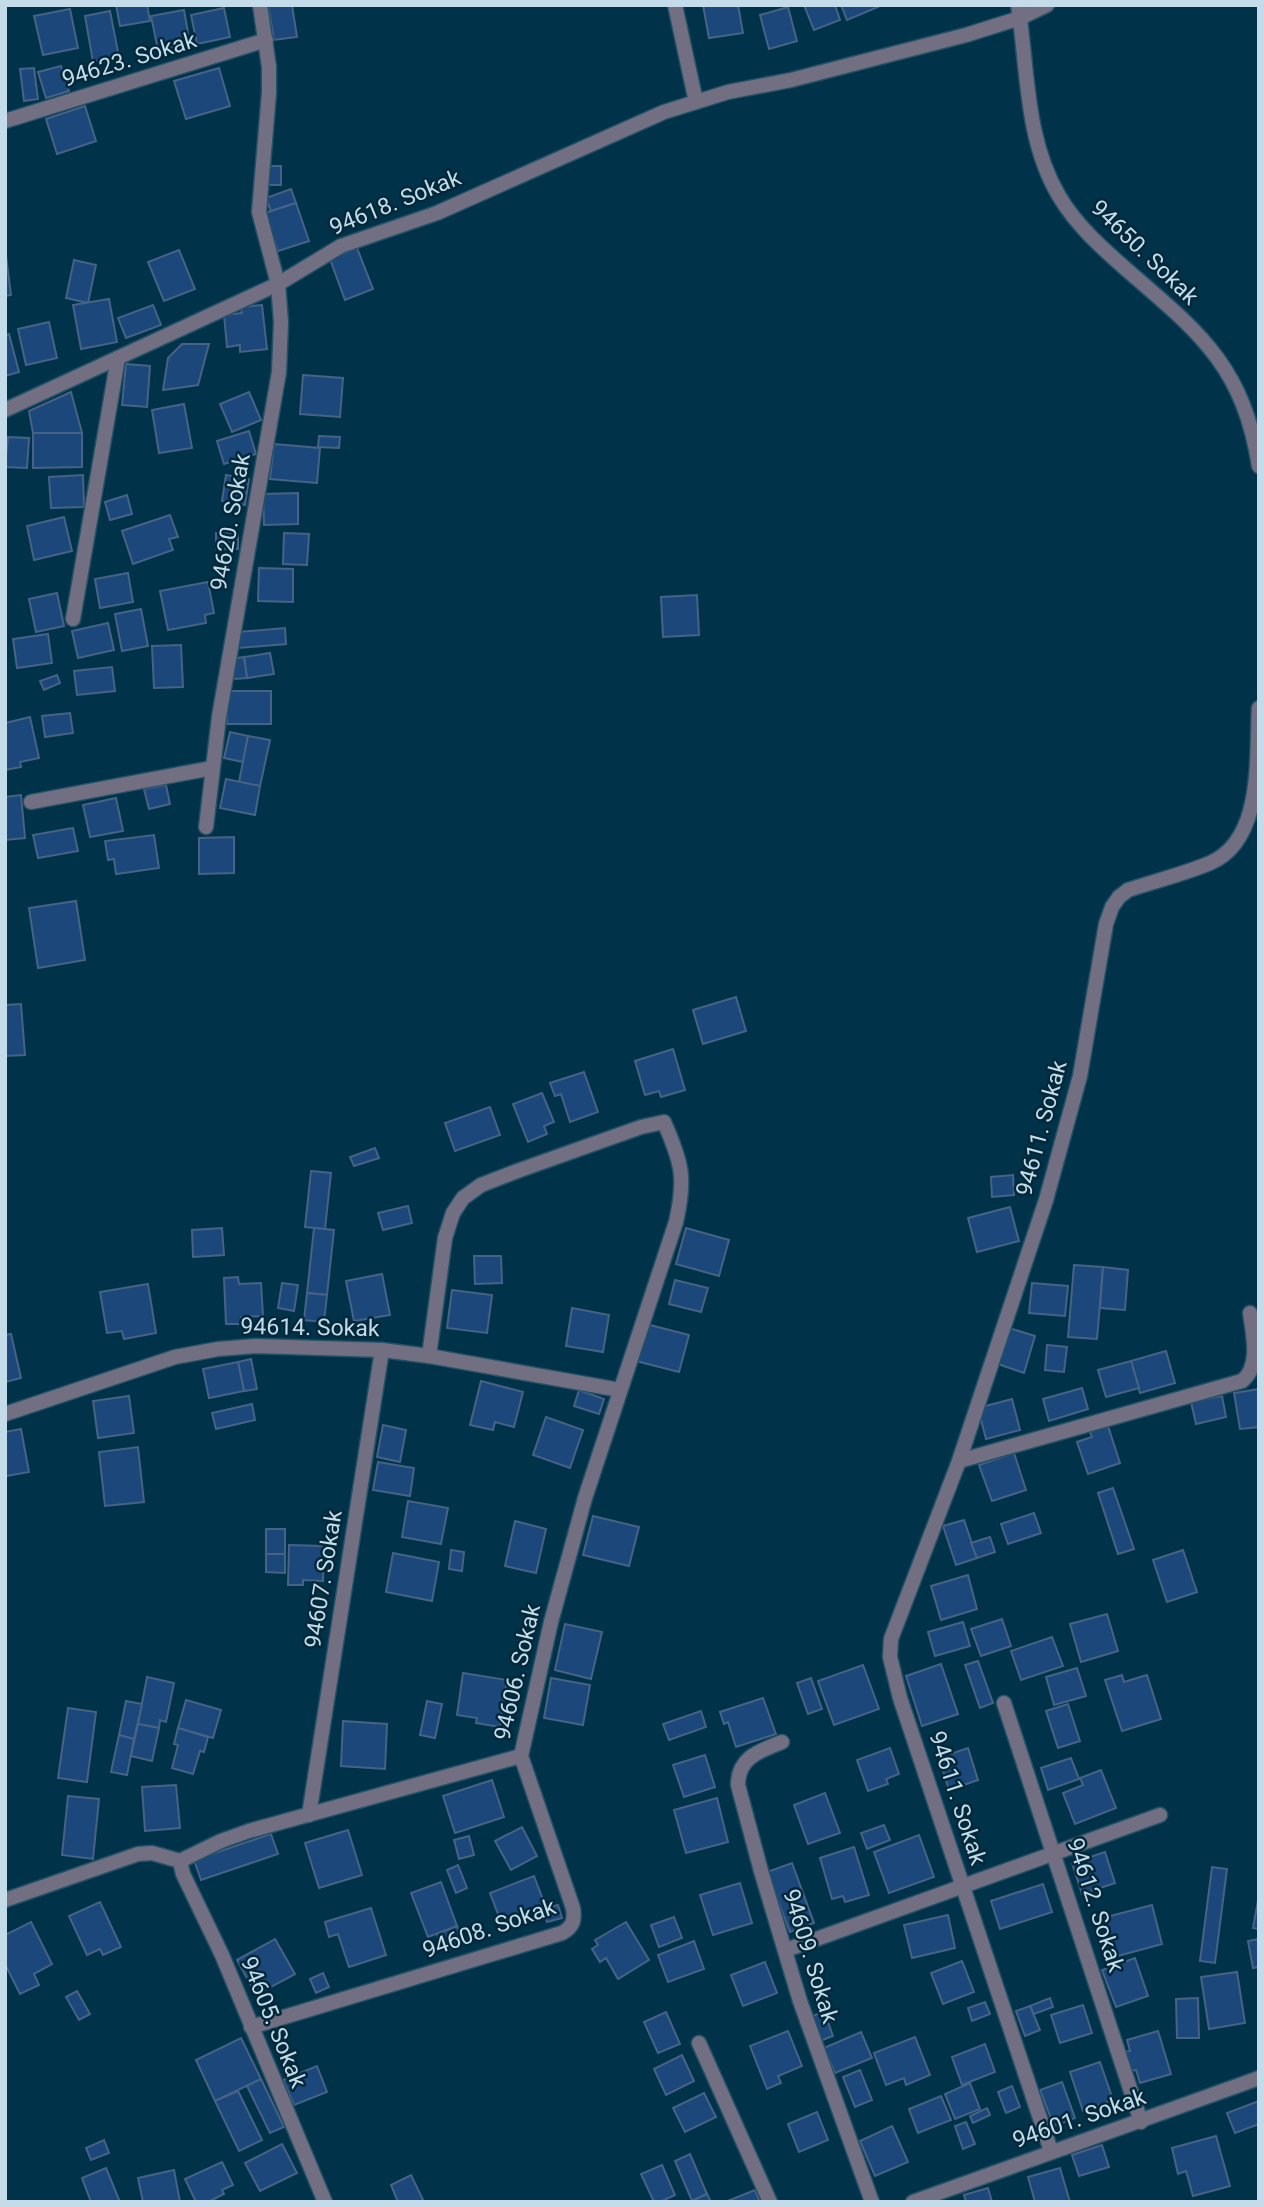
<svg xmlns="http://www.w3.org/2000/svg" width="1264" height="2207" font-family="Roboto,sans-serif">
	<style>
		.building { fill: #1b477b; stroke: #466284; stroke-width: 2 }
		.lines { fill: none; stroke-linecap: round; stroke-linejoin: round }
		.minor-casing { stroke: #235166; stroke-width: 17 }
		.tertiary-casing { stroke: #235166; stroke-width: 17 }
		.minor { stroke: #736f82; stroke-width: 14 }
		.tertiary { stroke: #736f82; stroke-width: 14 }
		.labels { text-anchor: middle; stroke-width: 5; stroke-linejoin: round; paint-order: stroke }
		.street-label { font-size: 23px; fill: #c4dcea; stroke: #032839 }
	</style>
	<rect width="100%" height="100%" fill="#003349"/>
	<g class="building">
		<polygon points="116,5 147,5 150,21 120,26"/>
		<polygon points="268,5 292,5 297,37 274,40"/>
		<polygon points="703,5 738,5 743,33 709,38"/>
		<polygon points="804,5 835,5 840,20 814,30"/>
		<polygon points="841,5 877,5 878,7 847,20"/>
		<polygon points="788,7 797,41 769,49 760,15"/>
		<polygon points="224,8 230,37 197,44 191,15"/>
		<polygon points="70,9 78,48 43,55 34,16"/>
		<polygon points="184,10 190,44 158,50 151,16"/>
		<polygon points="110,11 119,57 93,62 85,16"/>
		<polygon points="61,66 69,91 46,98 38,72"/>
		<polygon points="34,68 38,99 24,101 20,69"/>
		<polygon points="219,68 230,106 186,119 174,81"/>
		<polygon points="85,106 96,141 57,154 46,119"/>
		<rect x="268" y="166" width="13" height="19"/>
		<polygon points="291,189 296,203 271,211 266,198"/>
		<polygon points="296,203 309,241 278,251 265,213"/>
		<polygon points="5,248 11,295 5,296"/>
		<polygon points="357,248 373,289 345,300 330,259"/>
		<polygon points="179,250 195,289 164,301 148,262"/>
		<polygon points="74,260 96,265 88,303 66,298"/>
		<polygon points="109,299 117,342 81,349 73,305"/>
		<polygon points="153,305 161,325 126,338 118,318"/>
		<polygon points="262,305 267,349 240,352 240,345 227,347 224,315 242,313 241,307"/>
		<polygon points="49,322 57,358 26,365 18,329"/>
		<polygon points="9,334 19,372 5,376 5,335"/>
		<polygon points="182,344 209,344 198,385 163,390 168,358"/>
		<polygon points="126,364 150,366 147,407 122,405"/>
		<polygon points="303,375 343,378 340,417 300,414"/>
		<polygon points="71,392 82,433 33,433 29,411"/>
		<polygon points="249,392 261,420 232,432 220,404"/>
		<polygon points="184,404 192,448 159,453 152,410"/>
		<polygon points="249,431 256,454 224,464 217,441"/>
		<polygon points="33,433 82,433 82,467 33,468"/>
		<polygon points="319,436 340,437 339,448 318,447"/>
		<polygon points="8,437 29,438 27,468 5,467"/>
		<polygon points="274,444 320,448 317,483 270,479"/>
		<polygon points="83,475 84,507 51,508 49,477"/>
		<polygon points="226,475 249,479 245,505 222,501"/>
		<polygon points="298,493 298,524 264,525 263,494"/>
		<polygon points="127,495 132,514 110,520 105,502"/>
		<polygon points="170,515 178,537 169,539 173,550 133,564 122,531"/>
		<polygon points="64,517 72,551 34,560 27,526"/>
		<polygon points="216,533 238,534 238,549 216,549"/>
		<polygon points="284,533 309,534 307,565 283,564"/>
		<polygon points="259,568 293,569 293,602 258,601"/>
		<polygon points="128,573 133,602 100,608 95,579"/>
		<polygon points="208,582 214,613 205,615 206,623 168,630 160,591"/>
		<polygon points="57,593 64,626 36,632 29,599"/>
		<polygon points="697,595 699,635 663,637 661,597"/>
		<polygon points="141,609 148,646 122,651 115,614"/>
		<polygon points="108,623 114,650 78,658 72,631"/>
		<polygon points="285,628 286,644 239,648 238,632"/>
		<polygon points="48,634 52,663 17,668 13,639"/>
		<polygon points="181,645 183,687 154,688 152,646"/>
		<polygon points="270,653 274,674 247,678 244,657"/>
		<polygon points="244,657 247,678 234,679 231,659"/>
		<polygon points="112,667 115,691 77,695 74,671"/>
		<polygon points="57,675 60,683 44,690 40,681"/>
		<rect x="227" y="691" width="44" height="33"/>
		<polygon points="70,713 73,733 45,737 42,716"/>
		<polygon points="30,717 39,758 20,762 21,767 5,770 5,723"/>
		<polygon points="230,732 248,736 243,762 224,758"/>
		<polygon points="248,736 270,740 260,786 239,782"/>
		<polygon points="226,779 260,786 255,815 220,808"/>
		<polygon points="166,785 170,804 149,809 144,789"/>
		<polygon points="21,795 25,838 5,840 5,797"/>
		<polygon points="116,798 123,831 90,837 83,805"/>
		<polygon points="73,828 78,851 38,858 33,835"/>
		<polygon points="154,835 159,868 116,874 114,859 108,860 105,841"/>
		<polygon points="234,837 234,873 199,874 199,838"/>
		<polygon points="76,901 85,960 38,968 29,908"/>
		<polygon points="736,997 746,1031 703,1044 693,1010"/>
		<polygon points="21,1004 25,1055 5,1056 5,1005"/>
		<polygon points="673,1049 685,1090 661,1097 659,1091 645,1095 635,1061"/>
		<polygon points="584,1072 598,1112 570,1122 561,1094 555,1096 550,1083"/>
		<polygon points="542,1093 554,1122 544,1126 547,1134 528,1142 513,1104"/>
		<polygon points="490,1107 500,1135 455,1151 445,1123"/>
		<polygon points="375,1148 379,1158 354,1166 350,1157"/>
		<polygon points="311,1171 331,1173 325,1229 305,1227"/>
		<polygon points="1013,1175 1014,1195 992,1197 991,1177"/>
		<polygon points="408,1206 412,1223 383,1230 378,1213"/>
		<polygon points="1010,1207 1019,1241 977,1252 968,1218"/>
		<polygon points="222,1228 224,1255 193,1257 192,1230"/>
		<polygon points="314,1228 334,1230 327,1295 307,1293"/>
		<polygon points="686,1228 729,1240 719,1276 676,1264"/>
		<polygon points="474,1256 501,1256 502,1283 475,1284"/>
		<polygon points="1074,1265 1103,1267 1097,1339 1068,1337"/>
		<polygon points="1103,1267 1128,1270 1125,1310 1100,1308"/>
		<polygon points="382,1274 390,1315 354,1321 346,1281"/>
		<polygon points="238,1277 239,1284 261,1283 263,1316 241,1317 241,1324 226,1324 224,1278"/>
		<polygon points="675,1280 708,1288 701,1312 669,1304"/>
		<polygon points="282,1283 298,1285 294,1311 278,1308"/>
		<polygon points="1032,1283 1068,1286 1065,1316 1029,1313"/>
		<polygon points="148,1284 156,1333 124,1339 122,1331 107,1333 100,1292"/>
		<polygon points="452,1290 492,1295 487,1333 447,1328"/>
		<polygon points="307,1293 327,1295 324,1322 304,1320"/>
		<polygon points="572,1308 609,1315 603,1352 566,1346"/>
		<polygon points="646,1324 689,1335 679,1372 636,1361"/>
		<polygon points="1009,1328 1035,1336 1024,1373 998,1364"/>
		<polygon points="11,1334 21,1378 5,1382 5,1335"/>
		<polygon points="1047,1345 1067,1347 1064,1372 1045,1370"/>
		<polygon points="1166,1351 1175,1383 1140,1393 1131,1361"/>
		<polygon points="251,1359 257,1389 244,1391 238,1362"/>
		<polygon points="1131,1361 1139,1388 1106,1397 1098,1370"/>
		<polygon points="238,1362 244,1391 209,1398 203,1369"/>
		<polygon points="481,1381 523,1392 514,1427 495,1422 493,1430 470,1425"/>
		<polygon points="1082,1388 1088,1409 1049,1421 1043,1399"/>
		<polygon points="1259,1389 1259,1427 1240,1429 1234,1393"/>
		<polygon points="579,1390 604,1399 599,1414 574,1406"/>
		<polygon points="129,1396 134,1433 98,1438 93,1401"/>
		<polygon points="1222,1396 1226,1417 1196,1424 1191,1402"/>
		<polygon points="1012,1399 1020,1430 986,1439 978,1408"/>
		<polygon points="252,1404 255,1420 216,1429 212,1413"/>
		<polygon points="546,1417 583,1430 570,1468 533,1455"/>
		<polygon points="383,1425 406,1430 400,1462 377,1457"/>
		<polygon points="1108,1426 1120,1463 1088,1474 1077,1442 1092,1437 1090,1432"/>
		<polygon points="21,1429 29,1472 6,1476 5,1432"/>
		<polygon points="138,1447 144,1502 105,1506 99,1452"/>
		<polygon points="1014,1453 1026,1490 992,1501 979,1465"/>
		<polygon points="378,1462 414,1468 410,1496 373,1490"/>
		<polygon points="1113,1488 1134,1549 1118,1554 1098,1493"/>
		<polygon points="408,1501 448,1508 441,1544 402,1537"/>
		<polygon points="1034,1513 1041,1533 1008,1544 1001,1524"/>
		<polygon points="593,1516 639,1527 629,1566 583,1555"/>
		<polygon points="964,1520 977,1558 956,1565 943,1526"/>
		<polygon points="515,1521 546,1529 536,1573 505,1566"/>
		<rect x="266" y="1529" width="19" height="25"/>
		<polygon points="990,1537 995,1552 977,1558 971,1543"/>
		<polygon points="289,1545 324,1546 323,1581 303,1580 303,1585 288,1585"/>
		<polygon points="451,1550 464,1552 462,1571 449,1569"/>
		<polygon points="1183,1550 1197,1592 1167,1602 1153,1560"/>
		<polygon points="393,1553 439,1562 432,1601 386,1592"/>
		<polygon points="266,1554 285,1554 285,1573 266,1572"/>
		<polygon points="968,1575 977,1609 941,1620 931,1586"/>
		<polygon points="1107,1614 1118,1651 1081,1662 1070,1624"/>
		<polygon points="1002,1619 1011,1646 981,1656 971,1629"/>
		<polygon points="963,1622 970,1646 935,1656 928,1632"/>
		<polygon points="565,1624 602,1632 591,1679 555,1670"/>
		<polygon points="1052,1637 1063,1666 1021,1680 1011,1651"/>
		<polygon points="978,1661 993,1703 980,1708 965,1665"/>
		<polygon points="941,1664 958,1714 922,1726 906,1676"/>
		<polygon points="863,1665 879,1709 834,1725 818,1681"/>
		<polygon points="1077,1668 1086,1696 1054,1705 1046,1677"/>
		<polygon points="463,1673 507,1680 500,1727 476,1723 477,1718 457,1715"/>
		<polygon points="1122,1675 1124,1682 1147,1675 1161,1719 1122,1731 1105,1680"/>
		<polygon points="147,1677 174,1683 166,1722 160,1720 159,1728 138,1724"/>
		<polygon points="551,1678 590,1685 583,1725 544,1718"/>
		<polygon points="811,1678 822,1709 808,1714 797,1683"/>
		<polygon points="763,1698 776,1734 736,1747 728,1722 724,1724 720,1712"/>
		<polygon points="186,1700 221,1710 213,1738 178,1728"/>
		<polygon points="126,1701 142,1704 134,1739 119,1735"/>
		<polygon points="427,1701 442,1704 435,1738 420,1735"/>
		<polygon points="1068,1704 1080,1741 1058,1748 1046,1711"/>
		<polygon points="68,1708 96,1712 87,1782 58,1778"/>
		<polygon points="701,1711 706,1727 669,1740 663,1724"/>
		<polygon points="343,1721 387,1724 385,1769 341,1766"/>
		<polygon points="138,1724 159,1728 152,1761 131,1756"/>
		<polygon points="178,1728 208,1737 204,1752 200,1751 193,1774 172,1768 178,1745 174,1744"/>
		<polygon points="119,1735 134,1739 127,1775 111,1772"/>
		<polygon points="890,1748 899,1774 886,1779 888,1784 868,1791 857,1760"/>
		<polygon points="968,1748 978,1780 949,1790 939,1758"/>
		<polygon points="705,1755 715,1787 684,1797 673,1765"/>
		<polygon points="1071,1758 1079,1779 1048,1790 1041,1768"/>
		<polygon points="1101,1770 1116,1808 1075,1824 1063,1793 1083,1785 1080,1778"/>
		<polygon points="492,1780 504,1817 455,1833 443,1796"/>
		<polygon points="176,1785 180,1828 145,1831 142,1787"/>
		<polygon points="825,1793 840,1833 808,1844 794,1805"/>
		<polygon points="68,1796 99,1799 93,1859 62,1855"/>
		<polygon points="717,1798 728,1842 686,1853 674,1810"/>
		<polygon points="884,1825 890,1840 867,1849 861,1833"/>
		<polygon points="522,1827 537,1856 511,1870 495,1841"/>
		<polygon points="348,1830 362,1875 319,1888 305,1843"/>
		<polygon points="271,1834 278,1854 201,1880 194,1860"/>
		<polygon points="919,1835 934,1877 889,1893 874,1852"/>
		<polygon points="469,1836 474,1855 459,1859 454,1840"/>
		<polygon points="854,1847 869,1895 845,1902 843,1896 832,1899 820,1858"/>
		<polygon points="1105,1852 1115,1883 1082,1894 1072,1863"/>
		<polygon points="792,1863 814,1923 790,1932 767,1872"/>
		<polygon points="458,1865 467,1888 456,1893 447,1870"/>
		<polygon points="1212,1867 1227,1869 1215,1963 1200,1961"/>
		<polygon points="534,1876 545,1905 501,1922 490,1893"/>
		<polygon points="441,1882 457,1926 428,1937 411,1893"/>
		<polygon points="740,1883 752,1923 713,1935 700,1895"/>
		<polygon points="1043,1884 1052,1912 1000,1929 991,1901"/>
		<polygon points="1259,1895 1259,1929 1253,1928"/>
		<polygon points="100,1902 121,1947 103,1955 100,1949 87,1955 69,1916"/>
		<polygon points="558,1905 562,1918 547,1922 543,1909"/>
		<polygon points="1152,1905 1162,1944 1114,1957 1103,1918"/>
		<polygon points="371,1908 386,1955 349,1967 338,1934 329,1937 325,1922"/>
		<polygon points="948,1915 955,1948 912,1958 904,1925"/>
		<polygon points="674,1917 682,1938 659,1947 651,1925"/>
		<polygon points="31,1922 52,1964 34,1974 39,1985 20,1994 5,1964 5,1935"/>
		<polygon points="626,1922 649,1960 618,1979 606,1958 600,1962 592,1949 598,1945 595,1940"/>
		<polygon points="457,1926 464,1943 444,1951 437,1934"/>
		<polygon points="275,1939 295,1974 256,1995 237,1960"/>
		<polygon points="1259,1939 1259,1967 1253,1968 1248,1941"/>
		<polygon points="694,1941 704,1969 668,1982 658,1955"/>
		<polygon points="1135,1958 1148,1996 1116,2007 1102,1970"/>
		<polygon points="962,1961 974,1992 943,2004 931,1973"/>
		<polygon points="765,1962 777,1993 743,2006 731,1975"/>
		<polygon points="1237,1972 1245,2023 1209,2029 1201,1977"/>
		<polygon points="323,1973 329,1987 316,1993 310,1979"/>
		<polygon points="77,1991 90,2014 79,2020 66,1997"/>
		<polygon points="1050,1998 1053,2007 1034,2014 1030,2006"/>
		<polygon points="1198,1998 1199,2038 1177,2038 1176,1999"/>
		<polygon points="985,2002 990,2014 972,2021 968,2008"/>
		<polygon points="1083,2005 1092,2033 1060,2043 1051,2015"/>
		<polygon points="1030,2006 1040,2030 1025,2036 1016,2011"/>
		<polygon points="824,2011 833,2036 820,2041 811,2017"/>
		<polygon points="666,2012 680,2044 658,2053 644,2022"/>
		<polygon points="788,2031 802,2066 778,2076 781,2083 767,2089 750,2046"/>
		<polygon points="1158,2031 1171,2074 1140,2083 1136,2070 1131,2071 1125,2052 1130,2051 1127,2040"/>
		<polygon points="861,2032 872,2058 835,2073 824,2048"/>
		<polygon points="915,2037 930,2075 906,2085 904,2078 886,2085 874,2053"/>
		<polygon points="241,2038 261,2079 215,2101 196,2060"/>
		<polygon points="985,2044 995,2072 962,2085 952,2057"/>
		<polygon points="682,2055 694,2081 666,2095 654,2069"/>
		<polygon points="1100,2062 1113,2100 1083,2111 1070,2072"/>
		<polygon points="317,2066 327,2092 294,2105 283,2080"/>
		<polygon points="860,2070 872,2100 855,2107 843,2077"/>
		<polygon points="261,2079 284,2127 270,2133 247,2086"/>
		<polygon points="1062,2082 1075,2118 1054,2126 1040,2090"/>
		<polygon points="970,2083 980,2109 955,2119 945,2094"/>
		<polygon points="1012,2086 1020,2107 1006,2113 998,2092"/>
		<polygon points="238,2091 262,2140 239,2151 215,2101"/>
		<polygon points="704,2093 716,2117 685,2132 673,2108"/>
		<polygon points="941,2096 951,2120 918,2133 909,2109"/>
		<polygon points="1259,2101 1259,2124 1235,2133 1227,2113"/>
		<polygon points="987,2108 990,2115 973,2123 970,2116"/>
		<polygon points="817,2112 828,2140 799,2152 788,2124"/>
		<polygon points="966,2122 975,2144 963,2149 955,2126"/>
		<polygon points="892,2126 908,2162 875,2176 860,2141"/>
		<polygon points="1216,2136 1230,2186 1193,2196 1186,2171 1178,2174 1172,2148"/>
		<polygon points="104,2140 109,2153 91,2160 86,2148"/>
		<polygon points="282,2144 297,2173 260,2191 245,2163"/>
		<polygon points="1102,2145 1109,2167 1079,2176 1072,2155"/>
		<polygon points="690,2154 707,2194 692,2201 675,2161"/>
		<polygon points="222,2162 233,2185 222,2190 224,2194 208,2202 196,2202 185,2179"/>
		<polygon points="662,2165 675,2195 660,2202 654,2202 641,2174"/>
		<polygon points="106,2168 120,2202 91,2202 82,2178"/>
		<polygon points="1060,2168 1070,2202 1035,2202 1028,2177"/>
		<polygon points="174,2170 180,2202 143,2202 138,2178"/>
		<polygon points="411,2175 424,2202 398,2202 391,2185"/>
		<polygon points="988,2188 992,2202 966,2202 964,2195"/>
		<polygon points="755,2190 760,2202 725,2202"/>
		<polygon points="707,2194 711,2202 693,2202 692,2201"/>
	</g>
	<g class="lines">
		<g class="minor-casing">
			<g id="minor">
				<polyline points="675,5 696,102"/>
				<path d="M1018,5C1028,69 1025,139 1059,196C1076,225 1102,248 1127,270C1200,333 1243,366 1259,466"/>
				<polyline points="5,121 266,40"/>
				<polyline points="5,410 278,284 341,246 437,213 664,112 728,92 791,80 966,35 1020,18 1047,5"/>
				<polyline points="73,619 118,358"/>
				<polyline points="31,802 212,768"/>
				<polyline points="206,827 219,717 279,372 281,322 278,284 259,212 269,93 269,67 260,5"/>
				<polyline points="5,1414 175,1357 218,1349 256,1346 382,1350 429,1356 620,1390"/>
				<path d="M959,1461L1242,1381C1261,1366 1253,1334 1250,1313"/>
				<polyline points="1004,1703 1141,2122"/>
				<path d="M782,1742C760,1751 738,1757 738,1785L761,1871L800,2001L872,2202"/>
				<polyline points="309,1815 382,1350"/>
				<polyline points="180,1861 183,1874 222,1955 325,2202"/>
				<path d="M5,1900L138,1854L152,1853L180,1861L221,1841L249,1831L521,1756L551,1622L585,1498L676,1222C686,1178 682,1163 664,1122L641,1127L520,1170L481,1185L463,1198L453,1213L445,1238L429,1356"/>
				<polyline points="786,1950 1160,1815"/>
				<path d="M251,2027L562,1933C573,1927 575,1920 573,1908L521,1756"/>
				<polyline points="699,2043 770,2202"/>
				<path d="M1051,2151L900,1698L890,1657L891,1639L959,1461L1046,1200L1080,1076L1106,924L1112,907L1119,897L1128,890C1155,881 1184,874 1210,863C1264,840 1256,757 1259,708"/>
			</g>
		</g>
		<g class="tertiary-casing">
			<polyline id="tertiary" points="913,2202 1259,2078"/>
		</g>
		<use href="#minor" class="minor"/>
		<use href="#tertiary" class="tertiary"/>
	</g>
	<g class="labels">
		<g class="street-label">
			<text transform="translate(129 59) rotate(-17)" y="8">94623. Sokak</text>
			<text transform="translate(395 202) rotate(-22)" y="8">94618. Sokak</text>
			<text transform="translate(1145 252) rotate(44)" y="8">94650. Sokak</text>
			<text transform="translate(230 522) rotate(-80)" y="8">94620. Sokak</text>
			<text transform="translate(1041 1128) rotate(-75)" y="8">94611. Sokak</text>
			<text transform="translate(310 1327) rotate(1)" y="8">94614. Sokak</text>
			<text transform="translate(323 1579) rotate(-81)" y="8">94607. Sokak</text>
			<text transform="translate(517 1672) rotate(-77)" y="8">94606. Sokak</text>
			<text transform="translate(958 1798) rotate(72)" y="8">94611. Sokak</text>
			<text transform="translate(1096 1905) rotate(72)" y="8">94612. Sokak</text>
			<text transform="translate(489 1928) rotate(-19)" y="8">94608. Sokak</text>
			<text transform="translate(811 1956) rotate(73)" y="8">94609. Sokak</text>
			<text transform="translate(274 2022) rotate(68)" y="8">94605. Sokak</text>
			<text transform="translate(1079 2118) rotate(-19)" y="8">94601. Sokak</text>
		</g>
	</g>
	<rect width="1264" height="2207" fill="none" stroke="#c4dcea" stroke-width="14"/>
</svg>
